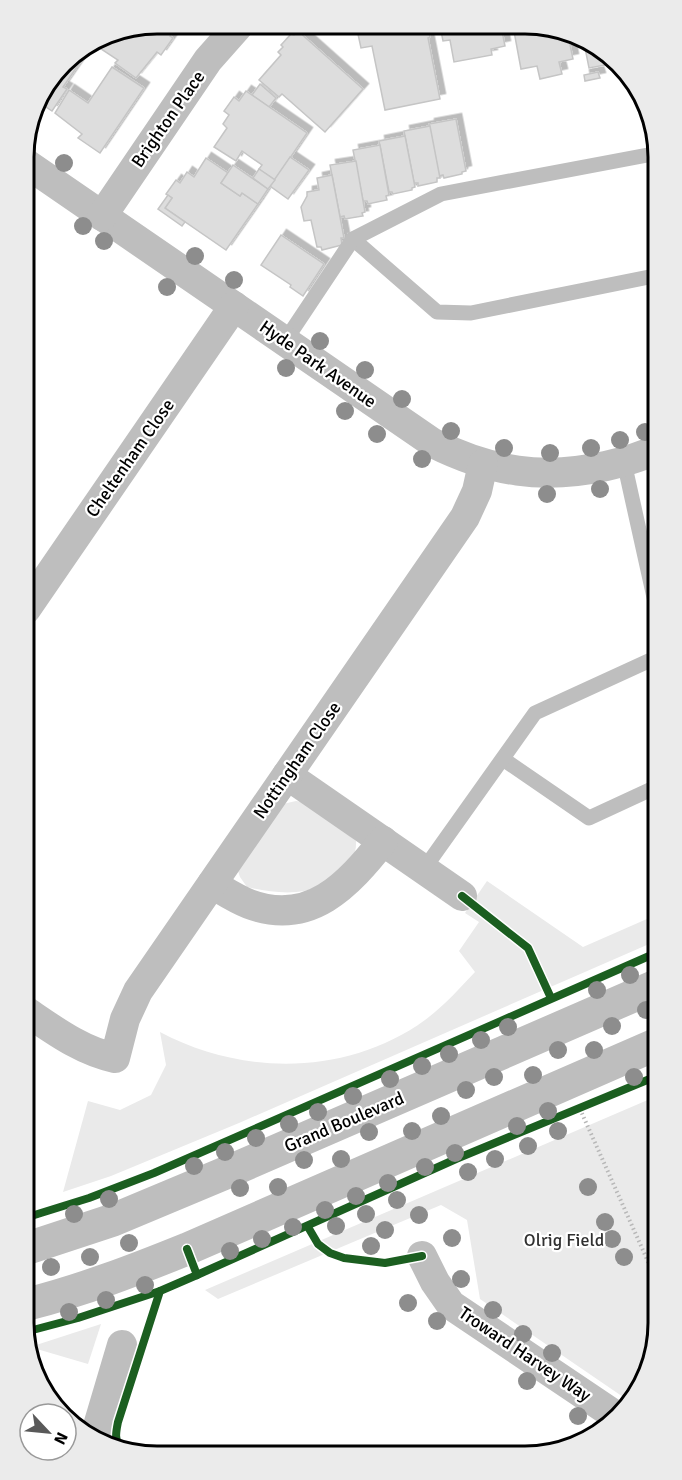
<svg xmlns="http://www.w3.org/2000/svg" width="682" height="1480" font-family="Signika,sans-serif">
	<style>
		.green { fill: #eaeaea }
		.building { fill: #ddd; stroke: #c5c5c5; stroke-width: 1.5; filter: url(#shadow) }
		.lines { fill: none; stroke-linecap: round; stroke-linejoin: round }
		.path { stroke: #b8b8b8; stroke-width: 4; stroke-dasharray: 1.5 3; stroke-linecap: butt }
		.service { stroke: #bebebe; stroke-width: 15 }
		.minor { stroke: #bebebe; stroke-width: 30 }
		.tertiary { stroke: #bebebe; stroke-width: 33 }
		.cycleway-casing { stroke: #fff; stroke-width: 11 }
		.cycleway { stroke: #1b5e20; stroke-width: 8 }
		.tree { fill: #8d8d8d }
		.labels { text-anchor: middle; stroke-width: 4.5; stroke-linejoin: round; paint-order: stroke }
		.street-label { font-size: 18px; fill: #000; stroke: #fff }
		.park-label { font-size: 18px; fill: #303030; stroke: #fff }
		.rim { fill: none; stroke: #000; stroke-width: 3 }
	</style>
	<defs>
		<filter id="shadow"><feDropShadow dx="5.5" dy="-5.5" stdDeviation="0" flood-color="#0004"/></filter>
	</defs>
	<rect width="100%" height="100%" fill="#fff"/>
	<g class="green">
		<path d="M296,801L309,803L356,841C357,854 350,863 339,871C333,875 327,881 320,885C300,897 269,892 247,887L240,877L237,868L283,804Z"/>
		<path d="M487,881L583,947L656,915V941L239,1123L111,1176L63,1192L88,1101L120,1110L151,1095L166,1065L160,1032C242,1076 348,1076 425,1020C444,1006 459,989 475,972L459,951L479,922L465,913Z"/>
		<polygon points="657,1096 658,1332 629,1401 480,1299 467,1220 441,1205 218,1299 205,1290"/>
		<polygon points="101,1324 88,1364 30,1347"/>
	</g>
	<g class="building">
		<polygon points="157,24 167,24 175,29 170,36 173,38 161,55 157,52 136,78 115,63 118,60 92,43 106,34"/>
		<polygon points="356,25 428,26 430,37 428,38 440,99 385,110 372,46 361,48"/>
		<polygon points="440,26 501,26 505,46 491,49 492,55 454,62 450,40 443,41"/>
		<polygon points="513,26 551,26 568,35 573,59 559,62 562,74 540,79 537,66 521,69"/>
		<polygon points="298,31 363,89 325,132 282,94 279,97 259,80 281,55 278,52 283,47 281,45 291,34 294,35"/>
		<polygon points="584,43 613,57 616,63 589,68"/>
		<polygon points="84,48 88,51 63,87 67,89 52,111 37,101 38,98 69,57"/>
		<polygon points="112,67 144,88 100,153 78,138 82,134 55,113 69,90 88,103"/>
		<polygon points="598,72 600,78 585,81 584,75"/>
		<polygon points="260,84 276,98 269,107 252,95"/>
		<polygon points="246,91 307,133 275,180 259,169 262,165 242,151 236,161 214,147 227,128 223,124 229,115 224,111 234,97 239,101"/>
		<polygon points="456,119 466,171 462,172 462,174 444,178 443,175 439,176 429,124"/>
		<polygon points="430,126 440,178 437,178 437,182 418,186 418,183 414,183 404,131"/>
		<polygon points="405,136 415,187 412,188 412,190 393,194 392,192 389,192 379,141"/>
		<polygon points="380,145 389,195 386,196 387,200 368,204 367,201 363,201 353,150"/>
		<polygon points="290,157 309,170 288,199 270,186"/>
		<polygon points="206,158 228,173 221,183 240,196 242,193 258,204 226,250 165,208 172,198 166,194 176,180 180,183 187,172 194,177"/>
		<polygon points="356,161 365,212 362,213 363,216 345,219 344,216 340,217 330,165"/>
		<polygon points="233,165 268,189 258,204 242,193 240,196 221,183"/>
		<polygon points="259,169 275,180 268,189 253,178"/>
		<polygon points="332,175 344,238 341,238 342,245 322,250 321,247 317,247 311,220 304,221 301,207 307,196 307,192 319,190 317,178"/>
		<polygon points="168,195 172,198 165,208 185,222 182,226 158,209"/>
		<polygon points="281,235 324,264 303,296 290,287 291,285 261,265"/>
	</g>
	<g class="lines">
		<polyline class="path" points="580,1109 658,1284"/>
		<g class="service">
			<polyline points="353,239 437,312 471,313 654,276"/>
			<polyline points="285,341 353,239 441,194 653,154"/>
			<polyline points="624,462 655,602"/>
			<polyline points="503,759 589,818 656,787"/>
			<polyline points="424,869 535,713 655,658"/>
		</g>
		<g class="minor">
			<path d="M24,162L433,443C491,472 543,480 606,466C623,462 639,458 655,450"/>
			<polyline points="102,216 208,60 239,25"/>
			<polyline points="26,609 234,306"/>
			<polyline points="287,775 462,896"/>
			<path d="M212,884C224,891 236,899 249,904C310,927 348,885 383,841"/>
			<path d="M27,1012C55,1031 82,1051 115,1058L125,1019L138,991L465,517L477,491L483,464"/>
			<polyline points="422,1256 435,1282 451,1305 616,1416"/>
			<polyline points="95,1436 122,1345"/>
		</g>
		<g class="tertiary">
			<polyline points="28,1248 113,1220 223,1174 656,986"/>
			<path d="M28,1304C83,1290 135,1270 187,1249L657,1044"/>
		</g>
		<g class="cycleway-casing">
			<g id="cycleway">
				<polyline points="462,896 528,948 551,998"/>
				<polyline points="28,1217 89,1198 154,1173 656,953"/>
				<polyline points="308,1227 318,1244 330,1253 344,1258 385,1263 422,1256"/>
				<polyline points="197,1275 456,1159 657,1076"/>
				<polyline points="29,1331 78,1318 160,1291"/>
				<path d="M121,1448C114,1440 116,1432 118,1422L160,1291L197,1275L187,1249"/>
			</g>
		</g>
		<use href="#cycleway" class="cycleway"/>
	</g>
	<g class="tree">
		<circle cx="64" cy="163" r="9"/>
		<circle cx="83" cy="226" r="9"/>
		<circle cx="104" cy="241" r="9"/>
		<circle cx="195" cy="256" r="9"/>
		<circle cx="234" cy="280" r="9"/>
		<circle cx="167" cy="287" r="9"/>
		<circle cx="320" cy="341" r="9"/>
		<circle cx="286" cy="368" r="9"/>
		<circle cx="365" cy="370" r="9"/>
		<circle cx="402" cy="399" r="9"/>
		<circle cx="345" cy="411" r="9"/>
		<circle cx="451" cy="431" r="9"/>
		<circle cx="645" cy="432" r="9"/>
		<circle cx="377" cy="434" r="9"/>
		<circle cx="620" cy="440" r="9"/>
		<circle cx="504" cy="448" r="9"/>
		<circle cx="591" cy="448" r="9"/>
		<circle cx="550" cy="453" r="9"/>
		<circle cx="422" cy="459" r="9"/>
		<circle cx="600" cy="489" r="9"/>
		<circle cx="547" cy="494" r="9"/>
		<circle cx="630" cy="975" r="9"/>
		<circle cx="597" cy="990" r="9"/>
		<circle cx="646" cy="1010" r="9"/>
		<circle cx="612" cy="1026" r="9"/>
		<circle cx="508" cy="1027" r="9"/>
		<circle cx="481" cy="1040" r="9"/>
		<circle cx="558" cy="1050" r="9"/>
		<circle cx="594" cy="1050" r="9"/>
		<circle cx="449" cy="1054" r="9"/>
		<circle cx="422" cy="1066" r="9"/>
		<circle cx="533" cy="1075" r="9"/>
		<circle cx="494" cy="1077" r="9"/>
		<circle cx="634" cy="1077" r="9"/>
		<circle cx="390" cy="1079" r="9"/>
		<circle cx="466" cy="1090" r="9"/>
		<circle cx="353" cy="1096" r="9"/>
		<circle cx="548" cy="1111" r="9"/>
		<circle cx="318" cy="1112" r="9"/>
		<circle cx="441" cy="1116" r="9"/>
		<circle cx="289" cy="1124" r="9"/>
		<circle cx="517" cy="1126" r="9"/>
		<circle cx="412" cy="1131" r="9"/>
		<circle cx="558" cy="1131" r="9"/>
		<circle cx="369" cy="1132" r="9"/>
		<circle cx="256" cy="1138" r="9"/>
		<circle cx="528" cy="1146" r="9"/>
		<circle cx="225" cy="1152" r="9"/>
		<circle cx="455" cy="1153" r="9"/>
		<circle cx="341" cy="1159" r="9"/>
		<circle cx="495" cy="1159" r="9"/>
		<circle cx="304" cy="1160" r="9"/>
		<circle cx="194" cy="1166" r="9"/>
		<circle cx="425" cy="1167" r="9"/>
		<circle cx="468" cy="1172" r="9"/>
		<circle cx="388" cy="1183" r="9"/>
		<circle cx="278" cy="1187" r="9"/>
		<circle cx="588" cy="1187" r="9"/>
		<circle cx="240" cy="1188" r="9"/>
		<circle cx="356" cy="1196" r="9"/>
		<circle cx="109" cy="1199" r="9"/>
		<circle cx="397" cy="1200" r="9"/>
		<circle cx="325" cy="1210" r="9"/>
		<circle cx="74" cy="1214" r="9"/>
		<circle cx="366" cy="1214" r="9"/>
		<circle cx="419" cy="1215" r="9"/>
		<circle cx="605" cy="1222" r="9"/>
		<circle cx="336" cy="1226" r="9"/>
		<circle cx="293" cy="1227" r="9"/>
		<circle cx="385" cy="1230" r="9"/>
		<circle cx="452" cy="1238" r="9"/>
		<circle cx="262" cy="1239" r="9"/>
		<circle cx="612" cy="1239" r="9"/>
		<circle cx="129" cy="1243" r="9"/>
		<circle cx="371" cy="1246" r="9"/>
		<circle cx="230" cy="1251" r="9"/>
		<circle cx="90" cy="1257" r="9"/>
		<circle cx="624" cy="1257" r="9"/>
		<circle cx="51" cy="1267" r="9"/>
		<circle cx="461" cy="1279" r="9"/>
		<circle cx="145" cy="1285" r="9"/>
		<circle cx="106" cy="1300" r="9"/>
		<circle cx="408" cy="1303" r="9"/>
		<circle cx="493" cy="1310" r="9"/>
		<circle cx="69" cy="1312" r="9"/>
		<circle cx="437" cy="1321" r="9"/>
		<circle cx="523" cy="1334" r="9"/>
		<circle cx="552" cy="1353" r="9"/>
		<circle cx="527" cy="1381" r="9"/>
		<circle cx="578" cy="1416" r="9"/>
	</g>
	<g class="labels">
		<g class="street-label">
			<text transform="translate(168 119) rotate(-55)" y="6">Brighton Place</text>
			<text transform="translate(318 364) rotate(35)" y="6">Hyde Park Avenue</text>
			<text transform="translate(130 458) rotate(-55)" y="6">Cheltenham Close</text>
			<text transform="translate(297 760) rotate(-55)" y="6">Nottingham Close</text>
			<text transform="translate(344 1122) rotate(-23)" y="6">Grand Boulevard</text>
			<text transform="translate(525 1354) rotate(34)" y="6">Troward Harvey Way</text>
		</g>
		<g class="park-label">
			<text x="564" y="1246">Olrig Field</text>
		</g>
	</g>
	<path d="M0 0H682V1480H0ZM157 34H525A123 123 0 0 1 648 157V1323A123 123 0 0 1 525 1446H157A123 123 0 0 1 34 1323V157A123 123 0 0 1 157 34Z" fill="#ebebeb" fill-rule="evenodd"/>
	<path class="rim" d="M157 34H525A123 123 0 0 1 648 157V1323A123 123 0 0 1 525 1446H157A123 123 0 0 1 34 1323V157A123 123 0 0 1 157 34Z"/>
	<g transform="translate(48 1432) rotate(116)"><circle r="28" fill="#ffffff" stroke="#999999" stroke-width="1.5"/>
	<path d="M0-4.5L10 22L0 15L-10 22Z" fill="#595959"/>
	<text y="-9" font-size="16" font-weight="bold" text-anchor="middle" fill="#000000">N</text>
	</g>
</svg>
